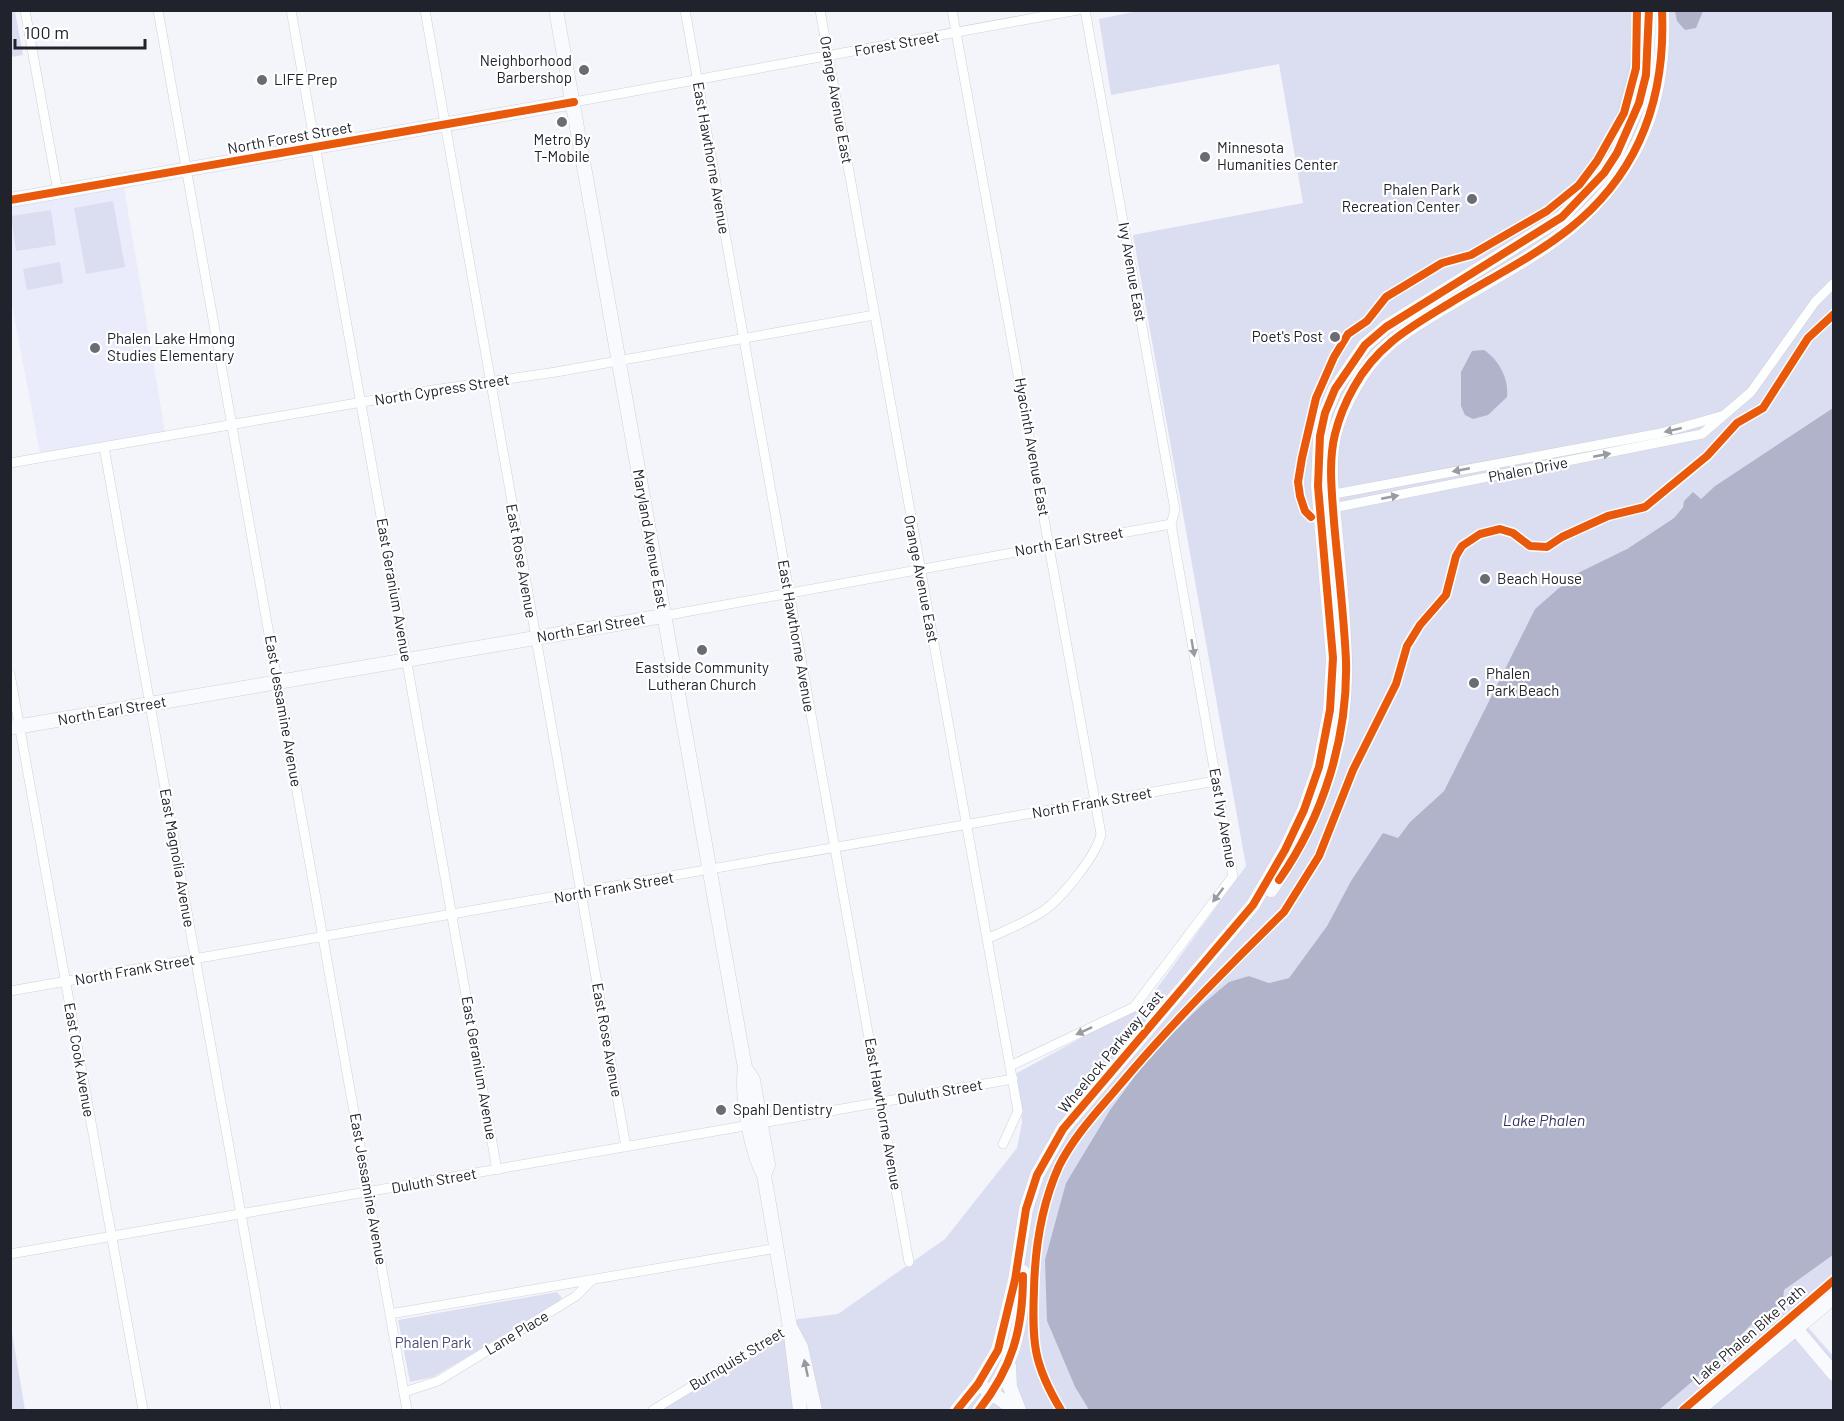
<svg xmlns="http://www.w3.org/2000/svg" width="1844" height="1421" font-family="Barlow,sans-serif">
	<style>
		.built { fill: #eaecfb }
		.green { fill: #dbddf1 }
		.forest { fill: #d7daed }
		.water { fill: #b0b3ca }
		.lines { fill: none; stroke-linecap: round; stroke-linejoin: round }
		.street-casing { stroke: #d0d1d9; stroke-width: 10 }
		.secondary-casing { stroke: #d0d1d9; stroke-width: 15 }
		.street { stroke: #fdfefe; stroke-width: 9 }
		.secondary { stroke: #f9fafd; stroke-width: 14 }
		.cycleway-casing { stroke: #fff; stroke-width: 11 }
		.cycleway { stroke: #e8590c; stroke-width: 8 }
		.oneway { fill: #9a9ba0 }
		.oneway2 { fill: #97999f }
		.poi-dot { fill: #6a6c74; stroke: #fff; stroke-width: 2 }
		.labels { text-anchor: middle; stroke-width: 4.5; stroke-linejoin: round; paint-order: stroke }
		.street-label { font-size: 15px; fill: #20222c; stroke: #fff }
		.poi-label { font-size: 15px; fill: #20222c; stroke: #fff; text-anchor: start }
		.park-label { font-size: 15px; fill: #494c79; stroke: #fff }
		.water-label { font-size: 16px; font-style: italic; fill: #31345e; stroke: #fff }
	</style>
	<rect width="100%" height="100%" fill="#f4f5fb"/>
	<polygon class="built" points="123,181 165,432 40,453 11,300 10,200"/>
	<g class="green">
		<polygon points="11,10 15,11 23,55 11,57"/>
		<polygon points="1143,10 1833,11 1833,408 1715,486 1701,499 1693,493 1674,518 1535,609 1444,791 1410,822 1398,838 1351,881 1327,926 1289,978 1269,983 1249,976 1151,1054 1110,1110 1066,1183 1047,1321 1075,1387 1089,1410 657,1410 798,1319 838,1314 945,1239 1017,1148 1022,1123 1017,1073 1147,1002 1246,866 1133,235 1303,203 1279,64 1111,95 1099,19"/>
		<polygon points="113,201 125,267 86,274 74,208"/>
		<polygon points="51,210 56,245 16,251 11,216"/>
		<polygon points="60,262 63,283 27,290 23,269"/>
		<polygon points="1833,1255 1833,1306 1808,1327 1833,1356 1833,1410 1659,1410 1708,1368 1760,1316 1783,1303 1784,1290"/>
		<polygon points="557,1292 562,1298 549,1309 433,1377 410,1382 398,1320"/>
		<polygon points="10,1327 11,1327 25,1410 11,1410"/>
	</g>
	<polygon class="forest" points="1632,11 1643,11 1639,92 1619,134 1612,130 1634,43"/>
	<g class="water">
		<polygon points="1675,11 1675,10 1703,11 1696,28 1685,30 1677,21"/>
		<path d="M1484,350C1499,360 1509,379 1507,397L1488,415L1473,419L1465,415L1461,406V372L1472,351Z"/>
		<polygon points="1833,408 1833,1255 1784,1290 1783,1303 1760,1316 1708,1368 1659,1410 1089,1410 1075,1387 1047,1321 1045,1260 1066,1183 1110,1110 1151,1054 1204,1003 1229,982 1249,976 1269,983 1289,978 1327,926 1351,881 1383,833 1398,838 1410,822 1444,791 1535,609 1574,575 1627,549 1674,518 1683,507 1684,501 1693,492 1701,499 1715,486"/>
	</g>
	<g class="lines">
		<g class="street-casing">
			<g id="street">
				<polyline points="25,10 58,192"/>
				<polyline points="158,10 407,1410"/>
				<polyline points="291,10 497,1170"/>
				<polyline points="425,10 626,1147"/>
				<polyline points="685,10 909,1262"/>
				<polyline points="820,10 1018,1111 1003,1144"/>
				<path d="M952,10L1101,834C1097,855 1061,899 1043,911C1027,922 1006,930 989,938"/>
				<polyline points="574,102 1078,10"/>
				<polyline points="104,447 276,1410"/>
				<polyline points="10,463 426,391 556,372 874,315"/>
				<polyline points="1329,495 1661,433 1721,416"/>
				<polyline points="1328,509 1702,434 1751,392 1815,302 1834,283"/>
				<polyline points="663,616 1171,524"/>
				<polyline points="10,674 143,1410"/>
				<polyline points="10,991 1216,781"/>
				<polyline points="1010,1066 1134,1007 1233,876 1171,524 1175,510 1085,10"/>
				<polyline points="761,1123 1013,1079"/>
				<polyline points="10,1254 750,1125"/>
				<polyline points="390,1314 777,1248"/>
				<polyline points="404,1392 438,1381 576,1296 592,1280"/>
				<polyline points="653,1410 790,1327"/>
			</g>
		</g>
		<g class="secondary-casing">
			<g id="secondary">
				<path d="M556,10L745,1068C741,1095 751,1152 764,1175L790,1327L800,1410"/>
				<polyline points="10,200 574,102"/>
				<polyline points="10,728 663,616"/>
				<path d="M1271,890C1318,823 1348,744 1345,661C1344,615 1339,570 1335,525C1332,496 1328,465 1334,436C1338,420 1346,402 1354,388C1375,347 1408,329 1446,306C1487,281 1533,258 1570,228C1640,169 1666,100 1662,10"/>
				<polyline points="745,1068 753,1080 768,1165 764,1175"/>
				<polyline points="1796,1329 1834,1374"/>
				<polyline points="792,1330 801,1347 815,1410"/>
				<polyline points="1009,1366 1010,1387 1019,1410"/>
				<polyline points="986,1389 1016,1410"/>
				<polyline points="957,1410 978,1384 998,1350 1015,1280 1026,1209 1037,1175 1063,1129 1253,905 1285,850 1304,810 1319,767 1330,710 1333,658 1318,486 1320,436 1325,413 1335,389 1365,345 1386,327 1562,217 1604,173 1617,153 1639,103 1646,75 1649,10"/>
				<path d="M979,1410C1013,1367 1023,1328 1023,1272"/>
				<polyline points="1698,1410 1834,1297"/>
			</g>
		</g>
		<use href="#street" class="street"/>
		<use href="#secondary" class="secondary"/>
		<g class="cycleway-casing">
			<g id="cycleway">
				<polyline points="10,200 574,102"/>
				<polyline points="1311,517 1305,511 1300,496 1298,482 1302,458 1316,398 1334,357 1348,334 1367,321 1386,297 1442,263 1471,255 1547,211 1579,185 1597,161 1624,113 1636,68 1637,10"/>
				<path d="M1279,880C1323,817 1348,738 1346,661C1344,615 1338,568 1334,522C1332,494 1328,462 1335,434C1339,418 1346,401 1354,387C1377,345 1411,327 1450,303C1489,279 1532,258 1569,229C1639,174 1666,98 1662,10"/>
				<polyline points="957,1410 978,1384 998,1350 1015,1280 1026,1209 1037,1175 1063,1129 1253,905 1285,850 1304,810 1319,767 1330,710 1333,658 1318,486 1320,436 1325,413 1335,389 1365,345 1386,327 1562,217 1604,173 1617,153 1639,103 1646,75 1649,10"/>
				<path d="M979,1410C1012,1368 1023,1330 1023,1276"/>
				<path d="M1061,1410C1033,1364 1032,1342 1034,1289C1035,1246 1041,1206 1059,1166C1074,1136 1097,1112 1119,1086C1171,1024 1227,968 1284,912L1319,856L1353,770L1396,684L1407,646L1420,625L1446,595L1456,556L1462,546L1480,534L1500,529L1513,533L1530,546L1547,547L1562,537L1608,516L1645,507L1707,456L1737,423L1763,408L1808,338L1834,314"/>
				<polyline points="1683,1410 1834,1280"/>
			</g>
		</g>
		<use href="#cycleway" class="cycleway"/>
	</g>
	<defs><path id="oneway-solid" d="M-6-.8H1V-3.2L6.5 0L1 3.2V.8H-6Z" transform="scale(1.5)"/></defs>
	<g class="oneway">
		<use href="#oneway-solid" transform="translate(1673 430) rotate(167)"/>
		<use href="#oneway-solid" transform="translate(1602 455) rotate(-11)"/>
		<use href="#oneway-solid" transform="translate(1461 470) rotate(169)"/>
		<use href="#oneway-solid" transform="translate(1390 497) rotate(-11)"/>
		<use href="#oneway-solid" transform="translate(1193 648) rotate(80)"/>
		<use href="#oneway-solid" transform="translate(1218 895) rotate(127)"/>
		<use href="#oneway-solid" transform="translate(1084 1031) rotate(155)"/>
	</g>
	<use class="oneway2" href="#oneway-solid" transform="translate(806 1368) rotate(-102)"/>
	<g class="poi-dot">
		<circle cx="584" cy="70" r="6"/>
		<circle cx="262" cy="80" r="6"/>
		<circle cx="562" cy="122" r="6"/>
		<circle cx="1205" cy="157" r="6"/>
		<circle cx="1472" cy="199" r="6"/>
		<circle cx="1335" cy="337" r="6"/>
		<circle cx="95" cy="348" r="6"/>
		<circle cx="1485" cy="579" r="6"/>
		<circle cx="702" cy="650" r="6"/>
		<circle cx="1474" cy="683" r="6"/>
		<circle cx="721" cy="1110" r="6"/>
	</g>
	<g class="labels">
		<g class="street-label">
			<text transform="translate(897 44) rotate(-10)" y="5">Forest Street</text>
			<text transform="translate(836 100) rotate(80)" y="5">Orange Avenue East</text>
			<text transform="translate(290 138) rotate(-10)" y="5">North Forest Street</text>
			<text transform="translate(711 158) rotate(80)" y="5">East Hawthorne Avenue</text>
			<text transform="translate(1132 272) rotate(80)" y="5">Ivy Avenue East</text>
			<text transform="translate(442 390) rotate(-9)" y="5">North Cypress Street</text>
			<text transform="translate(1032 447) rotate(80)" y="5">Hyacinth Avenue East</text>
			<text transform="translate(1528 470) rotate(-11)" y="5">Phalen Drive</text>
			<text transform="translate(650 539) rotate(80)" y="5">Maryland Avenue East</text>
			<text transform="translate(1069 542) rotate(-10)" y="5">North Earl Street</text>
			<text transform="translate(521 561) rotate(80)" y="5">East Rose Avenue</text>
			<text transform="translate(921 579) rotate(79)" y="5">Orange Avenue East</text>
			<text transform="translate(394 590) rotate(80)" y="5">East Geranium Avenue</text>
			<text transform="translate(591 628) rotate(-10)" y="5">North Earl Street</text>
			<text transform="translate(796 636) rotate(80)" y="5">East Hawthorne Avenue</text>
			<text transform="translate(112 711) rotate(-10)" y="5">North Earl Street</text>
			<text transform="translate(283 711) rotate(80)" y="5">East Jessamine Avenue</text>
			<text transform="translate(1092 803) rotate(-10)" y="5">North Frank Street</text>
			<text transform="translate(1223 818) rotate(80)" y="5">East Ivy Avenue</text>
			<text transform="translate(177 858) rotate(80)" y="5">East Magnolia Avenue</text>
			<text transform="translate(614 888) rotate(-10)" y="5">North Frank Street</text>
			<text transform="translate(135 970) rotate(-10)" y="5">North Frank Street</text>
			<text transform="translate(607 1040) rotate(80)" y="5">East Rose Avenue</text>
			<text transform="translate(1111 1052) rotate(-50)" y="5">Wheelock Parkway East</text>
			<text transform="translate(79 1060) rotate(80)" y="5">East Cook Avenue</text>
			<text transform="translate(479 1068) rotate(80)" y="5">East Geranium Avenue</text>
			<text transform="translate(940 1092) rotate(-10)" y="5">Duluth Street</text>
			<text transform="translate(883 1114) rotate(80)" y="5">East Hawthorne Avenue</text>
			<text transform="translate(434 1181) rotate(-10)" y="5">Duluth Street</text>
			<text transform="translate(368 1189) rotate(80)" y="5">East Jessamine Avenue</text>
			<text transform="translate(517 1333) rotate(-31)" y="5">Lane Place</text>
			<text transform="translate(1749 1335) rotate(-41)" y="5">Lake Phalen Bike Path</text>
			<text transform="translate(737 1359) rotate(-31)" y="5">Burnquist Street</text>
		</g>
		<g class="poi-label">
			<text x="572" y="66" text-anchor="end">Neighborhood<tspan x="572" dy="17">Barbershop</tspan></text>
			<text x="274" y="85">LIFE Prep</text>
			<text x="562" y="145" text-anchor="middle">Metro By<tspan x="562" dy="17">T-Mobile</tspan></text>
			<text x="1217" y="153">Minnesota<tspan x="1217" dy="17">Humanities Center</tspan></text>
			<text x="1460" y="195" text-anchor="end">Phalen Park<tspan x="1460" dy="17">Recreation Center</tspan></text>
			<text x="1323" y="342" text-anchor="end">Poet's Post</text>
			<text x="107" y="344">Phalen Lake Hmong<tspan x="107" dy="17">Studies Elementary</tspan></text>
			<text x="1497" y="584">Beach House</text>
			<text x="702" y="673" text-anchor="middle">Eastside Community<tspan x="702" dy="17">Lutheran Church</tspan></text>
			<text x="1486" y="679">Phalen<tspan x="1486" dy="17">Park Beach</tspan></text>
			<text x="733" y="1115">Spahl Dentistry</text>
		</g>
		<g class="park-label">
			<text x="433" y="1348">Phalen Park</text>
		</g>
		<g class="water-label">
			<text x="1544" y="1126">Lake Phalen</text>
		</g>
	</g>
	<rect width="1844" height="1421" fill="none" stroke="#20222c" stroke-width="24"/>
	<path d="M15 39v9h130v-9" fill="none" stroke="#20222c" stroke-width="3"/>
	<text x="24" y="39" font-size="18" fill="#20222c" stroke="#ffffff" stroke-width="4.5" paint-order="stroke">100 m</text>
</svg>
